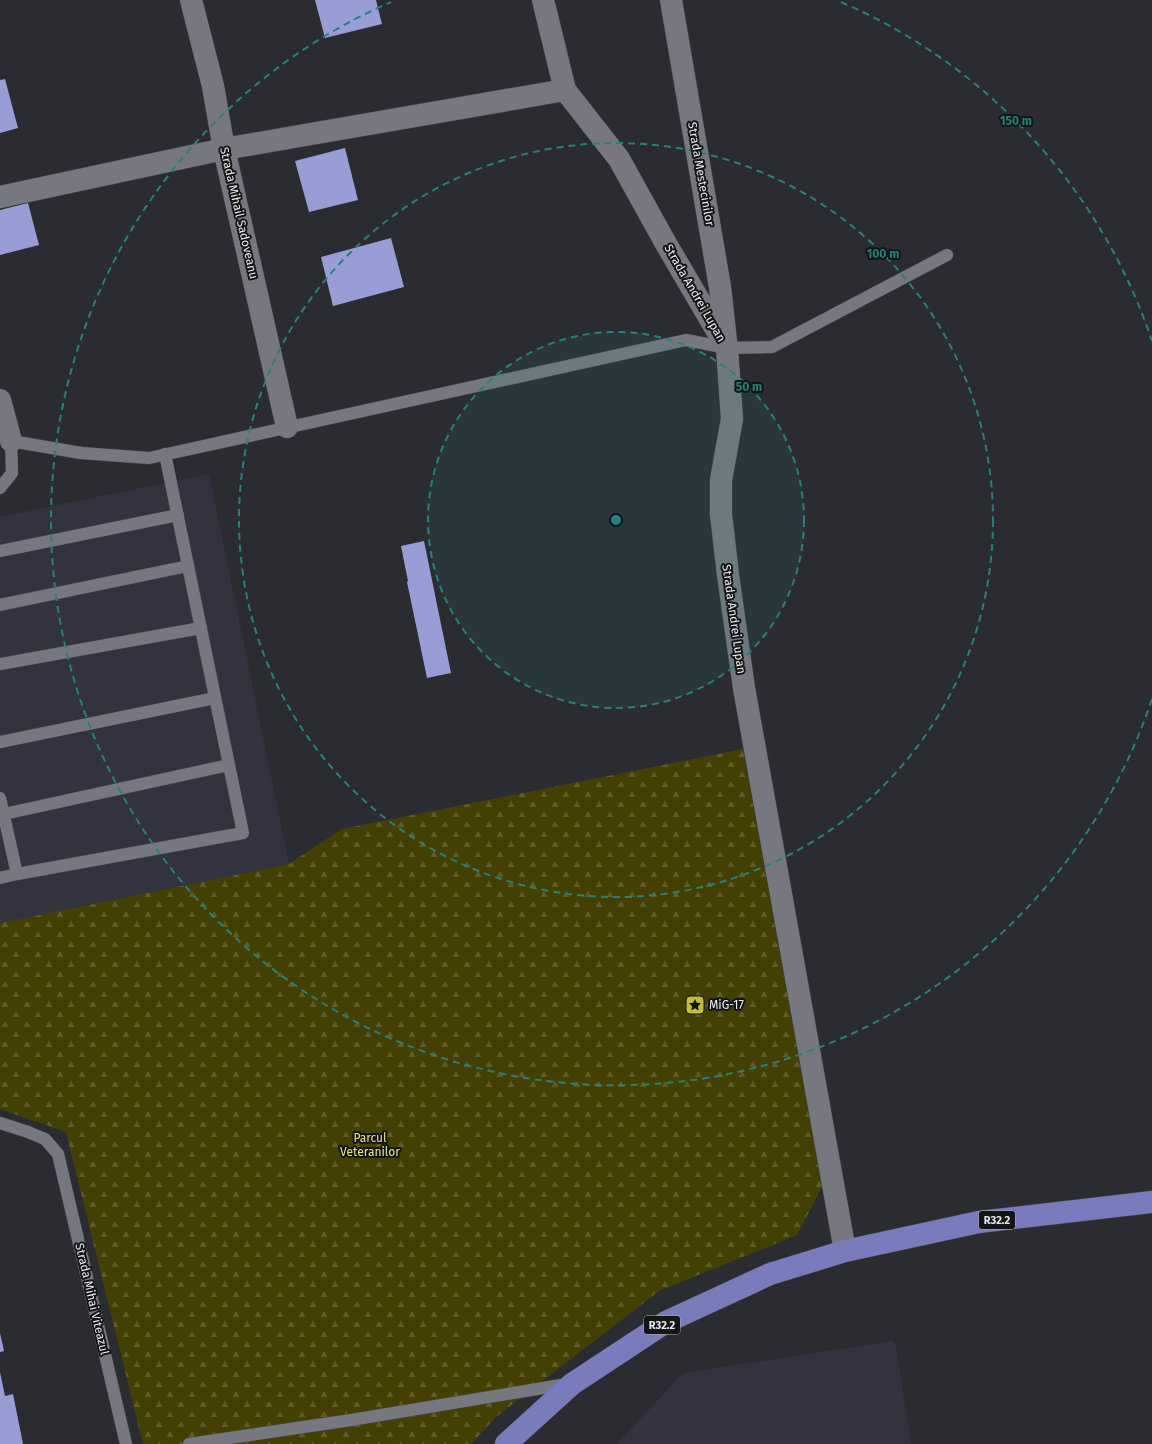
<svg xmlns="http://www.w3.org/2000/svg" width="1152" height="1444" font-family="'Fira Sans',sans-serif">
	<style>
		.built { fill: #32333f }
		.forest { fill: url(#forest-firs) }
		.building { fill: #999dd6 }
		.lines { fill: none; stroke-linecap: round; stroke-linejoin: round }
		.lane-casing { stroke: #47484d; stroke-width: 13 }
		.street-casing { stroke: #47484d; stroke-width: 23 }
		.primary-casing { stroke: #47484d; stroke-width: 23 }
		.lane { stroke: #77787f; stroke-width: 12 }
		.street { stroke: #77787f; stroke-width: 22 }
		.primary { stroke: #7a7bbc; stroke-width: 22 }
		.ring { fill: none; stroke: #25827b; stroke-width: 2; stroke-dasharray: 7 5 }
		.labels { text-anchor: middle; stroke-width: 4; stroke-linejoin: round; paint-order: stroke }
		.shield { fill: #141517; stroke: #aaabae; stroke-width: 1 }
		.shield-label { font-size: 11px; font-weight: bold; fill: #eaebef }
		.street-label { font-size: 12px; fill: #eaebef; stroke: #141517 }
		.poi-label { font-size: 12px; fill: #eaebef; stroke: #141517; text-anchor: start }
		.park-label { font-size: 12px; fill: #eae388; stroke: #141517 }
		.centre { fill: #25827b; stroke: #141517; stroke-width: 2 }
		.ring-label { font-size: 12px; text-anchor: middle; font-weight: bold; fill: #25827b; stroke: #141517; stroke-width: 4; stroke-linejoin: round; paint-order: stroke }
	</style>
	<defs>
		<pattern id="forest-firs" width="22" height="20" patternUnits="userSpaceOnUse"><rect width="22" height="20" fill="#444004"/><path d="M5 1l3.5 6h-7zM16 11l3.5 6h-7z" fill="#5f5c29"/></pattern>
	</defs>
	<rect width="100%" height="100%" fill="#2b2c32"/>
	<g class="built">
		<polygon points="209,474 289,864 0,923 0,517"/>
		<polygon points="893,1341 896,1346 911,1444 617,1444 683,1373"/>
	</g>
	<polygon class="forest" points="743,749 822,1187 797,1235 659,1291 496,1417 471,1444 143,1444 66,1132 0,1109 0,923 289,864 342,829"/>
	<g class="building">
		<polygon points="315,0 376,0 382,24 325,38"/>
		<polygon points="5,79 18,128 0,133 0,80"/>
		<polygon points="345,148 358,200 309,212 295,161"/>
		<polygon points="28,203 39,245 0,255 0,210"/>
		<polygon points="391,238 404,287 333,306 321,257"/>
		<polygon points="424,541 451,673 427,678 407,582 408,581 401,546"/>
		<polygon points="0,1333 4,1351 0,1352"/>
		<polygon points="0,1372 5,1396 13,1394 23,1444 0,1444"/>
	</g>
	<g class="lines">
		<g class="lane-casing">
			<g id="lane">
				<polyline points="0,488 12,473 11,441 81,453 149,458 686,340 727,348 772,347 947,255"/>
				<polyline points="0,551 178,515"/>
				<polyline points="0,605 188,566"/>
				<polyline points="0,664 201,628"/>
				<polyline points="0,742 215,698"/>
				<polyline points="0,798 17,874"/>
				<polyline points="4,814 229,765"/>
				<polyline points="0,878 17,874 243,833 165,454"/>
				<polyline points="0,1123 28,1132 45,1139 58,1154 126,1444"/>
				<polyline points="189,1444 351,1420 567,1384"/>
			</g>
		</g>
		<g class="street-casing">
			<g id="street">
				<polyline points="191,0 213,86 224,149 287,427"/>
				<polyline points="543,0 565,90 619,159 665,242 727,348 732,419 721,480 721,514 728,575 744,688 845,1251"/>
				<polyline points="671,0 720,287 726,341"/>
				<polyline points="0,197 224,149 565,90"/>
				<polyline points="0,400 11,441"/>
			</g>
		</g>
		<g class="primary-casing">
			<polyline id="primary" points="506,1444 572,1384 666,1322 770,1274 845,1251 979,1222 1152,1202"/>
		</g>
		<use href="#lane" class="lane"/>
		<use href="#street" class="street"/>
		<use href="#primary" class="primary"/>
	</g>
	<circle cx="616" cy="520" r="188" fill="#25827b" fill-opacity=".12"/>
	<g class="ring">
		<circle cx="616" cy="520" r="188"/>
		<circle cx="616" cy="520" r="377"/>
		<path d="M1152 699A565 565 0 1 1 391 2M841 2A565 565 0 0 1 1152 341"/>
	</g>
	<defs>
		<g id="sight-square" transform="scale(1)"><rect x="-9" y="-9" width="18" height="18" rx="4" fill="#c5bc3d" stroke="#141517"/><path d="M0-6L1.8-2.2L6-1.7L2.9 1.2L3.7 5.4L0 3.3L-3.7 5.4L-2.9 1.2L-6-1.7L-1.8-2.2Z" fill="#111"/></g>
	</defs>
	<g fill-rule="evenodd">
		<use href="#sight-square" x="695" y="1005"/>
	</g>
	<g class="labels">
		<g class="shield">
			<rect x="979" y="1211" width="36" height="18" rx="3"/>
			<rect x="644" y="1316" width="36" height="18" rx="3"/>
		</g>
		<g class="shield-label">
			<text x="997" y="1224">R32.2</text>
			<text x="662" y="1329">R32.2</text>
		</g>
		<g class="street-label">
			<text transform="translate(701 174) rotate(80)" y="4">Strada Mestecinilor</text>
			<text transform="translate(239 213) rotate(77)" y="4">Strada Mihail Sadoveanu</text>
			<text transform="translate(695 293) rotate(60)" y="4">Strada Andrei Lupan</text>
			<text transform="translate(734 619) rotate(82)" y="4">Strada Andrei Lupan</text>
			<text transform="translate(92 1299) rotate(77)" y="4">Strada Mihai Viteazul</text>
		</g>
		<g class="poi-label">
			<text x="709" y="1009">MiG-17</text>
		</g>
		<g class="park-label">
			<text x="370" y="1142">Parcul<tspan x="370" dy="14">Veteranilor</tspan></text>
		</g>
	</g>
	<circle cx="616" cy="520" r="6" class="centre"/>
	<g class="ring-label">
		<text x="1016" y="125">150 m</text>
		<text x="883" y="258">100 m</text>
		<text x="749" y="391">50 m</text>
	</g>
</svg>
